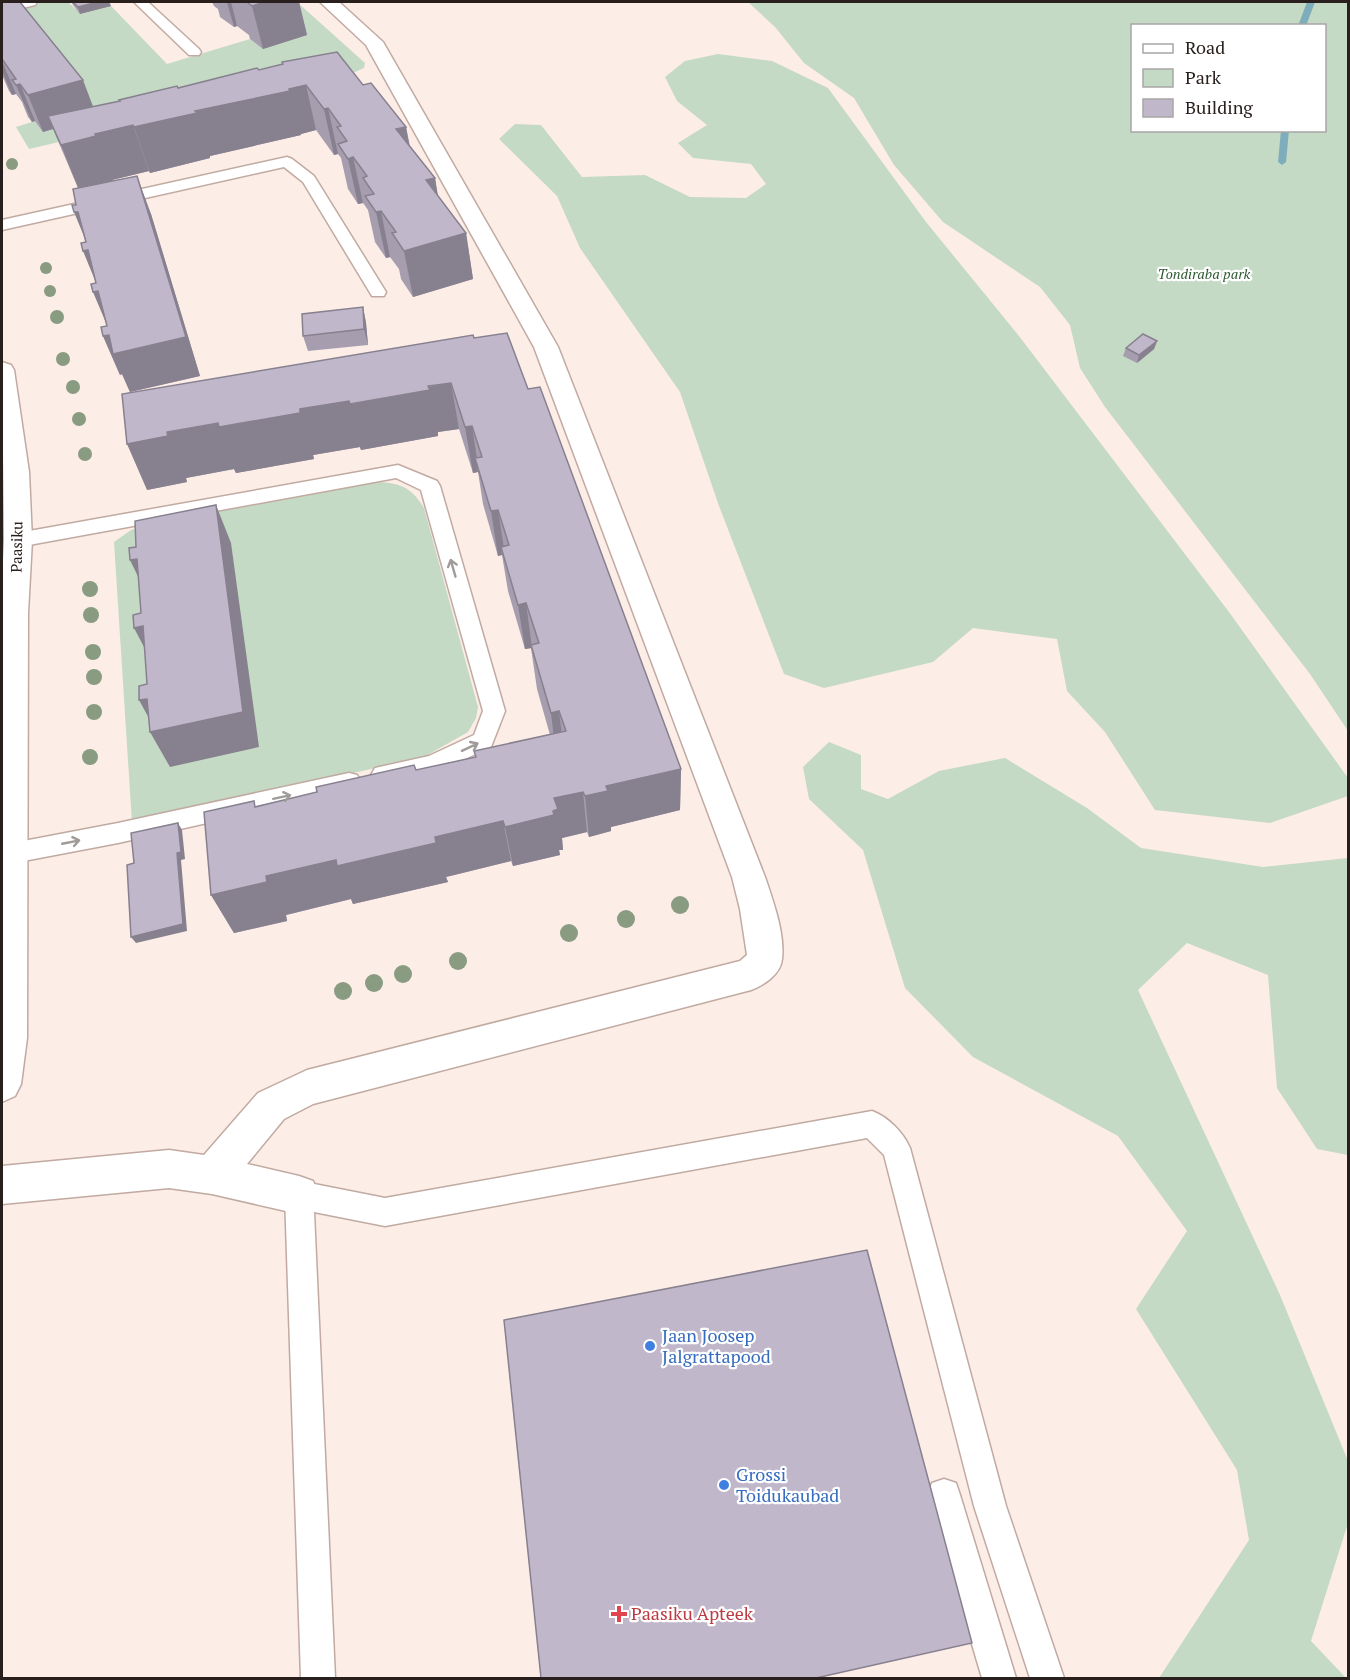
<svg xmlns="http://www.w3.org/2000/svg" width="1350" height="1680" font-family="'PT Serif',serif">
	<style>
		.green { fill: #c4dac5; fill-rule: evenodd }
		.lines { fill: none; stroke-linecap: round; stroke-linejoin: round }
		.stream { fill: #7eaebb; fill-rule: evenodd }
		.lane-casing { stroke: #c1aaa1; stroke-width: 3 }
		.street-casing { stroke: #c1aaa1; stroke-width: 3 }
		.lane { fill: #fff; fill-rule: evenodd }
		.street { fill: #fff; fill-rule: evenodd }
		.tree { fill: #899b81 }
		.wall { fill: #a69daf }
		.shaded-wall { fill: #87808e }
		.building { fill: #c1b7cb; stroke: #87808e; stroke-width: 1.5 }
		.oneway { stroke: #9f9b99 }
		.shop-dot { fill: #3f7fe0; stroke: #fff; stroke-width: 2 }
		.health-dot { fill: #e0444e; stroke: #fff; stroke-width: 2 }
		.labels { text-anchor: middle; stroke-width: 4.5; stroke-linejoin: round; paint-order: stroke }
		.far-park-label { font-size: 14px; font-style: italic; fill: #2b582e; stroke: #fff }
		.street-label { font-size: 15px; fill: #29201d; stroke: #fff }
		.near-shop-label { font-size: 18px; fill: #366cbe; stroke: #fff; text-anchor: start }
		.near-health-label { font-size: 18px; fill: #be3a42; stroke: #fff; text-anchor: start }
	</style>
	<rect width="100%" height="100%" fill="#fcede7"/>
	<g class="green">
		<polygon points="41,2 68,2 81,14 111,6 167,64 250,39 264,49 297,2 365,63 364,68 353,73 29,149 16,127 35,121 2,13"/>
		<path d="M748,2H1348V731L1310,674L1105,407L1080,368L1070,325L1040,287L943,222L894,165L854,98L804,63L775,27ZM1132,26H1324V130H1132Z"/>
		<polygon points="718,54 772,61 828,88 926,222 1019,336 1229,612 1348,778 1348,796 1270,823 1155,810 1105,732 1067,691 1057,639 973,628 933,662 824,688 784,674 719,506 680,392 580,248 557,196 499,139 515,124 541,125 582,177 645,175 690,197 746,198 766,184 751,164 693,158 678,143 707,125 677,101 665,77 685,61"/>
		<path d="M367,482C395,482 409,483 424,508L478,707L476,718L468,732L424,757L132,823L114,542L131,530L154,524Z"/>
		<polygon points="829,742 861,755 861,789 888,799 939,771 1005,758 1087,808 1141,848 1263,867 1348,858 1348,1155 1317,1149 1277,1088 1268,975 1187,943 1138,990 1280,1295 1348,1461 1348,1523 1311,1641 1346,1678 1159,1678 1249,1540 1237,1470 1136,1309 1187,1231 1118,1136 973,1057 905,988 863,850 809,799 803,767"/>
	</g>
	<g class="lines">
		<g class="stream">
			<polygon points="1307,2 1315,2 1306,26 1298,26"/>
			<polygon points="1281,130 1289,130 1286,162 1282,165 1278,162"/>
		</g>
		<g class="lane-casing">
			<g id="lane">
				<polygon points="16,2 37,2 35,5 2,13 2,5"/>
				<polygon points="134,2 148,2 199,49 201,52 199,55 189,55"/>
				<polygon points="287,157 292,159 314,176 386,292 384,296 372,296 303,182 284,167 2,230 2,220"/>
				<polygon points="398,465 437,481 440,486 505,711 491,747 441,770 383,784 375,782 371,775 375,768 429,756 474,735 483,711 421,490 396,478 18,547 11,545 8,540 11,535 18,533"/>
				<polygon points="349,773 357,775 361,782 357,789 349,791 118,843 13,863 4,860 2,854 4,846 13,843 118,823"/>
				<path d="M872,1111C888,1117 903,1132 910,1148L1006,1506L1064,1678H1030L974,1506L884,1155L867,1138L385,1226L314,1212L335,1678H301L285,1195L289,1185L299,1181L385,1198Z"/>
				<polygon points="944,1479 956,1483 960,1495 1016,1678 982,1678 928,1495 932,1483"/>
			</g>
		</g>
		<g class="street-casing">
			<g id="street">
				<path d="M320,2H339L383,42L558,347L765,877C773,901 785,933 782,959C781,974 764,985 751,990L313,1104L284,1119L247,1164L299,1176L313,1181L319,1195L313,1209L299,1214L212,1194L169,1188L2,1204V1166L169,1150L204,1155L258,1093L307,1070L740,961L747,955L740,909L732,877L534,347L366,45Z"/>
				<polygon points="2,362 11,365 14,370 29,472 32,540 28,613 27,1038 21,1084 15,1096 2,1102 2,582 4,540"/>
			</g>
		</g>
		<use href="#lane" class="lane"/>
		<use href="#street" class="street"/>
	</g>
	<g class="tree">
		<circle cx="12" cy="164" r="6"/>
		<circle cx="46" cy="268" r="6"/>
		<circle cx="50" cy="291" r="6"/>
		<circle cx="57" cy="317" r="7"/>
		<circle cx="63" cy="359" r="7"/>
		<circle cx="73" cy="387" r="7"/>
		<circle cx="79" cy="419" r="7"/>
		<circle cx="85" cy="454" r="7"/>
		<circle cx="90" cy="589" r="8"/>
		<circle cx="91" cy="615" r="8"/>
		<circle cx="93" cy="652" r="8"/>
		<circle cx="94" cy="677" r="8"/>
		<circle cx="94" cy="712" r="8"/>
		<circle cx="90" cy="757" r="8"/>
		<circle cx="680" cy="905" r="9"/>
		<circle cx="626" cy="919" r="9"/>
		<circle cx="569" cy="933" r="9"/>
		<circle cx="458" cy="961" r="9"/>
		<circle cx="403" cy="974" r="9"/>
		<circle cx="374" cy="983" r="9"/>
		<circle cx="343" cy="991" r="9"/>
	</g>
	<g class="wall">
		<polygon points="2,2 93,107 282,65 282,62 363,85 406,127 410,146 435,178 438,196 466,233 473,279 413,297 401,279 399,269 390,257 386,258 375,242 368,210 363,203 358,204 348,189 341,158 338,154 334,155 316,130 301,134 301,135 210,156 210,158 150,173 149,171 112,180 151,214 200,376 130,392 122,374 120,375 103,336 107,326 76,205 78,188 53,129 43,132 35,121 32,122 28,117 22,102 16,94 12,95 9,91 2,75"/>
		<polygon points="71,2 109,2 111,6 80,14 73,5"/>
		<polygon points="212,2 299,2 307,35 263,49 250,39 249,35 237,26 234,27 220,17 218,9 214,6"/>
		<polygon points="363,307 366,323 368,345 308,351 303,336"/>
		<polygon points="474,338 528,389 681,769 680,810 611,827 611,831 589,837 587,832 562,838 563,850 559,850 560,855 513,866 511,861 446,877 448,882 353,904 351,899 286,915 287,921 234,933 211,895 256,806 475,757 550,735 537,689 531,648 525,649 508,591 502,555 498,556 483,504 478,472 473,473 459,429 438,432 438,436 361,450 360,447 313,455 314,459 236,473 234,469 186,478 187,482 147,490"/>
		<polygon points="1157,341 1154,349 1137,363 1123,356 1126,348"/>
	</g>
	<g class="shaded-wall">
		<polygon points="98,2 109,2 111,6 80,14 78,7"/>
		<polygon points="227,2 231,2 237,26 234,27"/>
		<polygon points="262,2 299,2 307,35 263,49 252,6"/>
		<polygon points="2,61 16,94 12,95 2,71"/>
		<polygon points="83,80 97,117 48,116 53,129 43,132 28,95"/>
		<polygon points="20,84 35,121 32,122 16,85"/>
		<polygon points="306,85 316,130 301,134 301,135 210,156 210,158 150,173 134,127 195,111"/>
		<polygon points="328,108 338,154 334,155 324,109"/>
		<polygon points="133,125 149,171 112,180 113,182 79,190 61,145 95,134"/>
		<polygon points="406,127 414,172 396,129"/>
		<polygon points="353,157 363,203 358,204 348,159"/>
		<polygon points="137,176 151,214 200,376 130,392 122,374 120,375 103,336 109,335"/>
		<polygon points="435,178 442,224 426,180"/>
		<polygon points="381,211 390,257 386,258 376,212"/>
		<polygon points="74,212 78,212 90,251"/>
		<polygon points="466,233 473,279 413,297 404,251"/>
		<polygon points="88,250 99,290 83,251"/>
		<polygon points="98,291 109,330 93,292"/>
		<polygon points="363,307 366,323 368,345 364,329"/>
		<polygon points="1157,341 1154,349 1137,363 1139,355"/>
		<polygon points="451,383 459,429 438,432 438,436 361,450 360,447 313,455 314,459 236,473 234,469 186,478 187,482 147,490 127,444 167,432"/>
		<polygon points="472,426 479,472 475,458 478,472 473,473 465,427"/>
		<polygon points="216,505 231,543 259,747 170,767 150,732 156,731 139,700 147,699"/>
		<polygon points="498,510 505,555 501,547 502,555 498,556 491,511"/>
		<polygon points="137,559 148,597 130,560"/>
		<polygon points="526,603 532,648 525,649 518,605"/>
		<polygon points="143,626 153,664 134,628"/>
		<polygon points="559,711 564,753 556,755 551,713"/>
		<polygon points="681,769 680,810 611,827 611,831 589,837 585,796 606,786"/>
		<polygon points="583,792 587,832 562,838 563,850 559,850 560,855 513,866 505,827 553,811 554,798"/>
		<polygon points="503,821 511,861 446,877 448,882 353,904 351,899 286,915 287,921 234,933 211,895 266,876"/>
		<polygon points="178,823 182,830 185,859 181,860 187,931 136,943 131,937 177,853"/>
	</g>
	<g class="building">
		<polygon points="2,2 20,2 83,80 28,95 20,84 16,85 12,80 16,79 2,59"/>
		<polygon points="73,2 98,2 78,7"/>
		<polygon points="247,2 265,2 252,6"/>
		<polygon points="337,52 363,85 371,83 406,127 396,129 435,178 426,180 466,233 404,251 392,233 396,232 381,211 376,212 365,196 374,194 363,178 367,176 353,157 348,159 338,144 347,141 337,127 341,126 328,108 324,109 306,85 289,89 290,91 195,111 197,113 134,127 133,125 95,134 96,136 61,145 48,116 120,101 119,100 177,86 178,88 257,68 259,70 283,64 282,62"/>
		<polygon points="137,176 186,337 113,354 109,335 103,336 101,327 107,326 98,291 93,292 91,284 96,283 88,250 83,251 81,243 86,242 78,212 74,212 72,205 76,205 73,189"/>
		<polygon points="363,307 364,329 303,336 302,314"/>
		<polygon points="507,333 528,389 540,387 681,769 606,786 608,791 585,796 583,792 554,798 558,809 553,811 554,815 505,827 503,821 435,837 436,843 337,866 336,860 266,876 267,882 211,895 204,812 254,801 255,807 317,792 316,787 414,765 416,770 476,757 474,751 566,731 559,711 551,713 531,645 539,643 526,603 518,605 501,547 509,545 498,510 491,511 475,458 482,457 472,426 465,427 451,383 428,386 430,390 350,404 349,401 300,409 300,413 219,427 218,423 167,432 168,436 127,444 122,394 473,335 474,338"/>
		<polygon points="1143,334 1157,341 1139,355 1126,348"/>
		<polygon points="216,505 243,712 150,732 147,699 139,700 139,686 147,684 143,626 134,628 133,615 141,613 137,559 130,560 129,548 136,547 135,521"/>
		<polygon points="178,823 181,852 177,853 183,924 131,937 127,865 134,863 131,833"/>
		<polygon points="867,1250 972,1643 816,1678 541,1678 504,1320"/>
	</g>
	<defs><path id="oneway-shaft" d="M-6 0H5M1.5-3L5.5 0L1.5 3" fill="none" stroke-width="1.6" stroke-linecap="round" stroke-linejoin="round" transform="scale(1.5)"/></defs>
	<g class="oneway">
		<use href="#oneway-shaft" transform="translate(453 568) rotate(-106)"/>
		<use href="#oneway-shaft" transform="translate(470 747) rotate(-25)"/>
		<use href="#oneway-shaft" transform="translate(282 797) rotate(-12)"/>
		<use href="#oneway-shaft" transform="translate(71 842) rotate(-11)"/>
	</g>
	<g class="shop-dot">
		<circle cx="650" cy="1346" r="6"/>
		<circle cx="724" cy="1485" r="6"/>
	</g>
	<path class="health-dot" d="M616 1605h6v6h6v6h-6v6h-6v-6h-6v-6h6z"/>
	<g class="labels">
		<g class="far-park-label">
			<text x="1204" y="279">Tondiraba park</text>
		</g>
		<g class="street-label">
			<text transform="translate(17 547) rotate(-89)" y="5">Paasiku</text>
		</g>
		<g class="near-shop-label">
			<text x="662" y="1342">Jaan Joosep<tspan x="662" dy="21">Jalgrattapood</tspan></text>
			<text x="736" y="1481">Grossi<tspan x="736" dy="21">Toidukaubad</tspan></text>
		</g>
		<g class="near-health-label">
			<text x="631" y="1620">Paasiku Apteek</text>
		</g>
	</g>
	<rect width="1350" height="1680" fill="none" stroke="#29201d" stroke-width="6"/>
	<rect x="1131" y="24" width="195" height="108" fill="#ffffff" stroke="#a9a6a5" stroke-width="1.5"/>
	<rect x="1143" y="44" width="30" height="9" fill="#ffffff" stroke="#a9a6a5" stroke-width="1.5"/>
	<text x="1185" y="54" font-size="18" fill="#29201d">Road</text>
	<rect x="1143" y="69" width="30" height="18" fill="#c4dac5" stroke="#a9a6a5" stroke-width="1.5"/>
	<text x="1185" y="84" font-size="18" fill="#29201d">Park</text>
	<rect x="1143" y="99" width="30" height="18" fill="#c1b7cb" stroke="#a9a6a5" stroke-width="1.5"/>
	<text x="1185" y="114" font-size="18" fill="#29201d">Building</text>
</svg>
